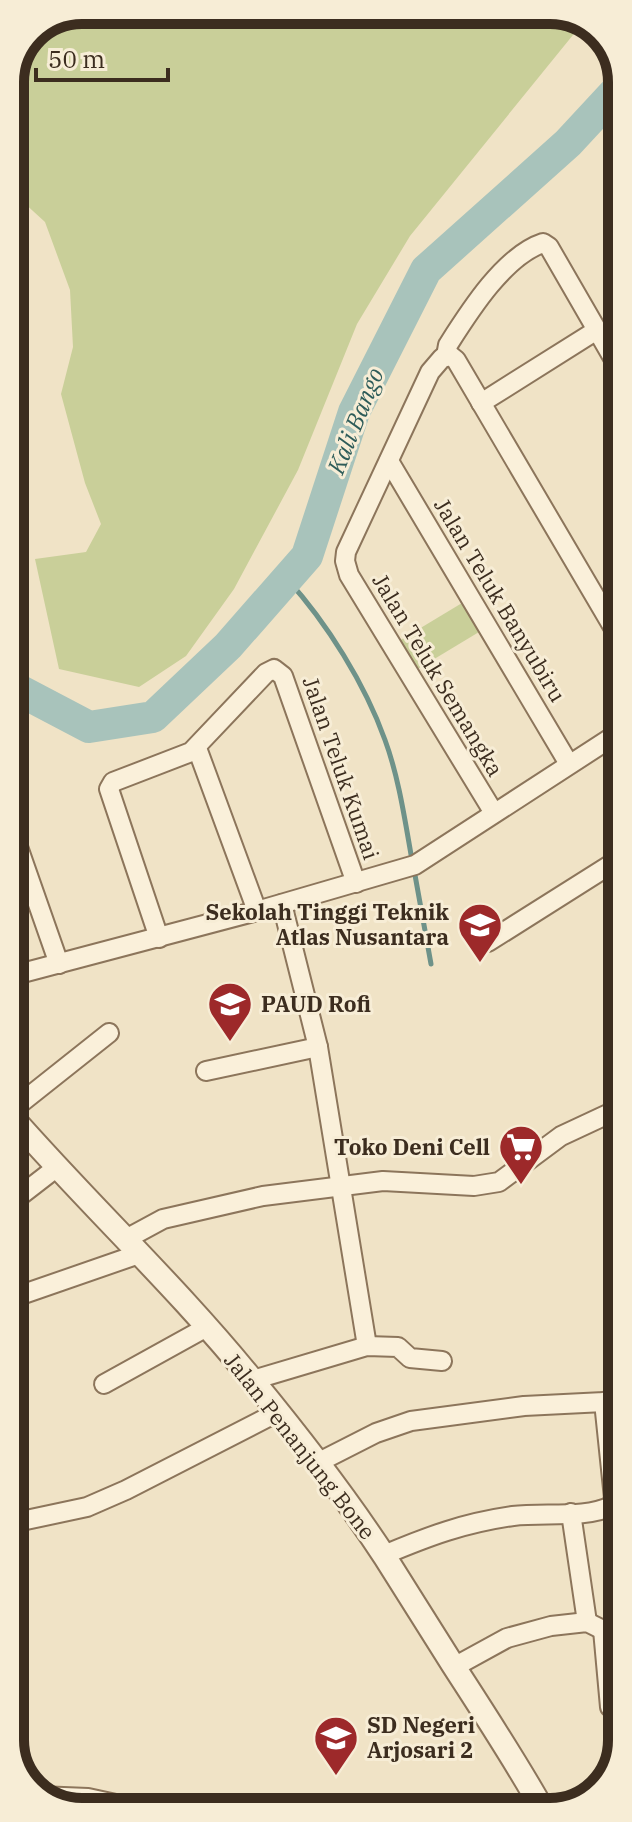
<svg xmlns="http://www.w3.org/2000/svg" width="632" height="1822" font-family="'IBM Plex Serif',serif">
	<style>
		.green { fill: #c9cf99 }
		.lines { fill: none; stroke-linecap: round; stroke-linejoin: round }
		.stream { stroke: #6e9289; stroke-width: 5 }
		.river { stroke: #a8c3bb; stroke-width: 32 }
		.minor-casing { stroke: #8c755b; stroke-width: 22 }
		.tertiary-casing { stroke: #8c755b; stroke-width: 26 }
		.minor { stroke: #faf0da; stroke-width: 18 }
		.tertiary { stroke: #faf0da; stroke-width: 22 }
		.labels { text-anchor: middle; stroke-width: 6; stroke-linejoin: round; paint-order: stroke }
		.street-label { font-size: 22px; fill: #3c2d1f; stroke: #f7edd6 }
		.poi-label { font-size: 22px; font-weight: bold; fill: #3c2d1f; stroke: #f7edd6; text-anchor: end }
		.water-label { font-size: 24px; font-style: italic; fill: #2e5c59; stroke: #f7edd6 }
		.rim { fill: none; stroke: #3c2d1f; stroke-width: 10 }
	</style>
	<rect width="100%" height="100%" fill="#f0e3c6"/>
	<g class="green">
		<polygon points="82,10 559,11 581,21 577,30 410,236 357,324 298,470 234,589 186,656 139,687 59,669 35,559 86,552 101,524 85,483 61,394 73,347 70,290 45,222 10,190 10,78 32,31"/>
		<polygon points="467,600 484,629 416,670 399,641"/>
	</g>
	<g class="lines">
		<g class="stream">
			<path d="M287,579C327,623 365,684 385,740C399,778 405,821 412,860"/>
			<polyline points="415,875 431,964"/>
		</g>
		<polyline class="river" points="11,686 89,727 153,717 228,646 307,556 354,412 426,270 568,143 619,88"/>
		<g class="minor-casing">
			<g id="minor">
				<path d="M446,356L448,345C469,312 504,256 543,243L549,247L620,370"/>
				<polyline points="481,403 597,330"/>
				<polyline points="389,461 569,764"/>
				<polyline points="197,748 257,911"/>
				<polyline points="494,813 349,575 345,561 346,552 430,372 442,358 451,356 456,360 620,639"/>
				<polyline points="11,827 59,964"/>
				<polyline points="282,904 318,1047 367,1346"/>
				<polyline points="159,938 109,789 113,782 191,752 266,673 274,669 283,676 356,883"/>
				<polyline points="488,942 621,858"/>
				<polyline points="11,976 257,911 415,865 620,732"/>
				<polyline points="206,1071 318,1047"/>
				<polyline points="12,1110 109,1033"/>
				<polyline points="12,1202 56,1168"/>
				<polyline points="126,1239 163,1219 263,1196 383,1181 474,1186 499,1182 561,1136 621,1108"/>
				<polyline points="12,1298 139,1254"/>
				<polyline points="253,1380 367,1346 398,1347 410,1358 442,1361"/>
				<polyline points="104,1384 207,1327"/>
				<polyline points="317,1463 376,1433 411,1421 524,1406 604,1402 621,1396"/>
				<polyline points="571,1513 587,1622"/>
				<polyline points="12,1523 87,1507 126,1490 278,1412"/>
				<path d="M384,1555C429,1536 464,1523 513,1516C542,1512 586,1519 611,1506L614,1498L604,1402"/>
				<polyline points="603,1630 610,1707"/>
				<polyline points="454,1667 507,1638 551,1626 587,1622 603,1630 622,1627"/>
				<polyline points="39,1796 88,1798 148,1811"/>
			</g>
		</g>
		<g class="tertiary-casing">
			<path id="tertiary" d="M12,1117C91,1207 179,1289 254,1382C300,1438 345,1496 385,1557C408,1593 430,1629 453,1665C484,1713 515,1760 543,1810"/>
		</g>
		<use href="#minor" class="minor"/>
		<use href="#tertiary" class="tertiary"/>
	</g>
	<defs>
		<g id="university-pin" transform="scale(2.3)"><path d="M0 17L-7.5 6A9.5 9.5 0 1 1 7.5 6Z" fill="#9d292a" stroke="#f7edd6"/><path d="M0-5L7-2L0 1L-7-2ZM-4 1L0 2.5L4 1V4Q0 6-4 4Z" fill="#fff"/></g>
		<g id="school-pin" transform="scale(2.3)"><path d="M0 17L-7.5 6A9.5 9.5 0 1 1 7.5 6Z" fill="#9d292a" stroke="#f7edd6"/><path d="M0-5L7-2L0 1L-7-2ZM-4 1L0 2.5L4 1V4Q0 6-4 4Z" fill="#fff"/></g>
		<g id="supermarket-pin" transform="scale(2.3)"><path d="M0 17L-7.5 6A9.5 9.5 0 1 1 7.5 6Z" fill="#9d292a" stroke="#f7edd6"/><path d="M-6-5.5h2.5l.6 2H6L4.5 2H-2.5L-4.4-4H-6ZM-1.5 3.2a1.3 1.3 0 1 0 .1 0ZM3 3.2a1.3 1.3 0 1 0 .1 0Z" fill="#fff"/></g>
	</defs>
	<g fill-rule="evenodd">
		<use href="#university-pin" x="480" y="925"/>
		<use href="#school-pin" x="230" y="1004"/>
		<use href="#supermarket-pin" x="521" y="1147"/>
		<use href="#school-pin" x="336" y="1738"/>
	</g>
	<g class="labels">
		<g class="street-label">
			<text transform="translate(500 600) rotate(59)" y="8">Jalan Teluk Banyubiru</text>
			<text transform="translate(438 675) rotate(59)" y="8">Jalan Teluk Semangka</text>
			<text transform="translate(341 768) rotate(71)" y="8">Jalan Teluk Kumai</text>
			<text transform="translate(300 1446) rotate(52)" y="8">Jalan Penanjung Bone</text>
		</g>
		<g class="poi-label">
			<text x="449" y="920">Sekolah Tinggi Teknik<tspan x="449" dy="25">Atlas Nusantara</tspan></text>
			<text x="261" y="1012" text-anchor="start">PAUD Rofi</text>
			<text x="490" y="1155">Toko Deni Cell</text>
			<text x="367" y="1733" text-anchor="start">SD Negeri<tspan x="367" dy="25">Arjosari 2</tspan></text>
		</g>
		<g class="water-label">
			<text transform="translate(356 421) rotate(-68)" y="8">Kali Bango</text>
		</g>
	</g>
	<path d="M0 0H632V1822H0ZM82 24H550A58 58 0 0 1 608 82V1740A58 58 0 0 1 550 1798H82A58 58 0 0 1 24 1740V82A58 58 0 0 1 82 24Z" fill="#f7edd6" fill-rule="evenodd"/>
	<path class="rim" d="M82 24H550A58 58 0 0 1 608 82V1740A58 58 0 0 1 550 1798H82A58 58 0 0 1 24 1740V82A58 58 0 0 1 82 24Z"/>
	<path d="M36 68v12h132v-12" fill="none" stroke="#3c2d1f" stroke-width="4"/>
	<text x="48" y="68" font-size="24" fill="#3c2d1f" stroke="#f7edd6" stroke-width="6" paint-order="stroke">50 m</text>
</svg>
